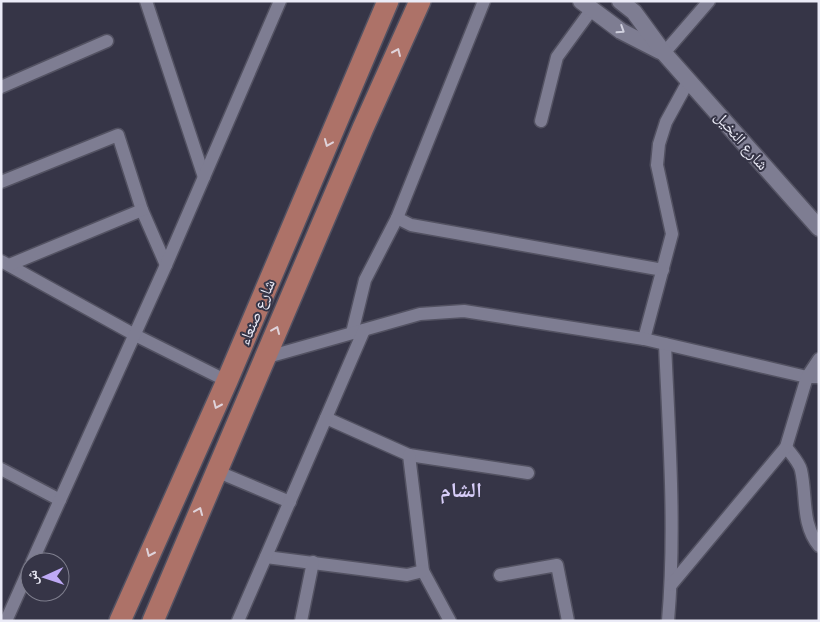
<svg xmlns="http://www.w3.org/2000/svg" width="820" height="622" font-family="'Nunito Sans','Noto Naskh Arabic',sans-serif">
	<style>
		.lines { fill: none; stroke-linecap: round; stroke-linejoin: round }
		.minor-casing { stroke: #535262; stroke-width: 15 }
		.tertiary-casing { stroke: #535262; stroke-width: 19 }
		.trunk-casing { stroke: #535262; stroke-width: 24 }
		.minor { stroke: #7e7d92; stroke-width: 12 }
		.tertiary { stroke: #7e7d92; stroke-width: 16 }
		.trunk { stroke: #ad7268; stroke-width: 21 }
		.oneway { stroke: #d0d0de }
		.oneway2 { stroke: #dfd3da }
		.labels { text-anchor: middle; stroke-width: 4; stroke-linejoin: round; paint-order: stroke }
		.street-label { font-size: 16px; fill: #ebebf7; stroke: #363547 }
		.district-label { font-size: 21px; font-weight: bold; fill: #d6ccf7; stroke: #363547 }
	</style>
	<rect width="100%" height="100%" fill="#363547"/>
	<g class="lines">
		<g class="minor-casing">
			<g id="minor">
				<polyline points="146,1 204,177"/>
				<polyline points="664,53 709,1"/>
				<polyline points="1,87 107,41"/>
				<polyline points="541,121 557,57 592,9"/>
				<polyline points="1,182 118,135 142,210 166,265"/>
				<polyline points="397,218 411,225 663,270"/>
				<polyline points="1,261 135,335 227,381"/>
				<polyline points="9,265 142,210"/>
				<polyline points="352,333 365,280 397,218 484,1"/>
				<polyline points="644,339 672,234 657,165 659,144 666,122 689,80"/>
				<path d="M665,344C669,436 676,529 668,621"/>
				<polyline points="264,358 420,314 464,311 644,339 807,377 819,377"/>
				<polyline points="326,418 409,455 528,473"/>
				<path d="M786,447C791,454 799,462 801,470C807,496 801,524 819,546"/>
				<polyline points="409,455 423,571 450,621"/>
				<polyline points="1,469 60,500"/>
				<polyline points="216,471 290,502"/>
				<polyline points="266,557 407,575 423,571"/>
				<polyline points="32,562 166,265 280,1"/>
				<polyline points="500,575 557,565 568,621"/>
				<polyline points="671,585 786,447 807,377 819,359"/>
				<polyline points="6,621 30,567"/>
				<polyline points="238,621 364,330"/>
				<polyline points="301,621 313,562"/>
			</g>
		</g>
		<g class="tertiary-casing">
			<g id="tertiary">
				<polyline points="581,1 621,31 660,51"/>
				<polyline points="620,1 634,12 664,53 819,228"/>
			</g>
		</g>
		<g class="trunk-casing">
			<g id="trunk">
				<polyline points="120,621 227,381 388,1"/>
				<polyline points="153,621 363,128 420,1"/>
			</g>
		</g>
		<use href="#minor" class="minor"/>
		<use href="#tertiary" class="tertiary"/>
		<use href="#trunk" class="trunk"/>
	</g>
	<defs><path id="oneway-chevron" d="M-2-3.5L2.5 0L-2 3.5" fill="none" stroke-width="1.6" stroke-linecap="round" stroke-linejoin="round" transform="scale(1.25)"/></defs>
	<use class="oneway" href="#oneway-chevron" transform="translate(621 30) rotate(33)"/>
	<g class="oneway2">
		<use href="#oneway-chevron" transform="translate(397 52) rotate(-66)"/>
		<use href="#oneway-chevron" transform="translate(328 143) rotate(113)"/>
		<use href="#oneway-chevron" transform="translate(276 330) rotate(-67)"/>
		<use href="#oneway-chevron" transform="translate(217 405) rotate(114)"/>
		<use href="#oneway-chevron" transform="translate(199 511) rotate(-67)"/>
		<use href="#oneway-chevron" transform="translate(150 553) rotate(114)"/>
	</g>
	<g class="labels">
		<g class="street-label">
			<text transform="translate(742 140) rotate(49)" y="6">شارع النخيل</text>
			<text transform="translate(256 312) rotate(-67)" y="6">شارع صنعاء</text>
		</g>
		<g class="district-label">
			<text x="461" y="497">الشام</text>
		</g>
	</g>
	<rect width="820" height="622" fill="none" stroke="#ebebf7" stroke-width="5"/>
	<g transform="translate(45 577) rotate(267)"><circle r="24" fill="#363547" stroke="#7e7e8d"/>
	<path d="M0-4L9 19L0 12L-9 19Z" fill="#bea9f5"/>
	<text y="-8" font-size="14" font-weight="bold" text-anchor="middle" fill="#ebebf7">ش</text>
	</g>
</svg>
